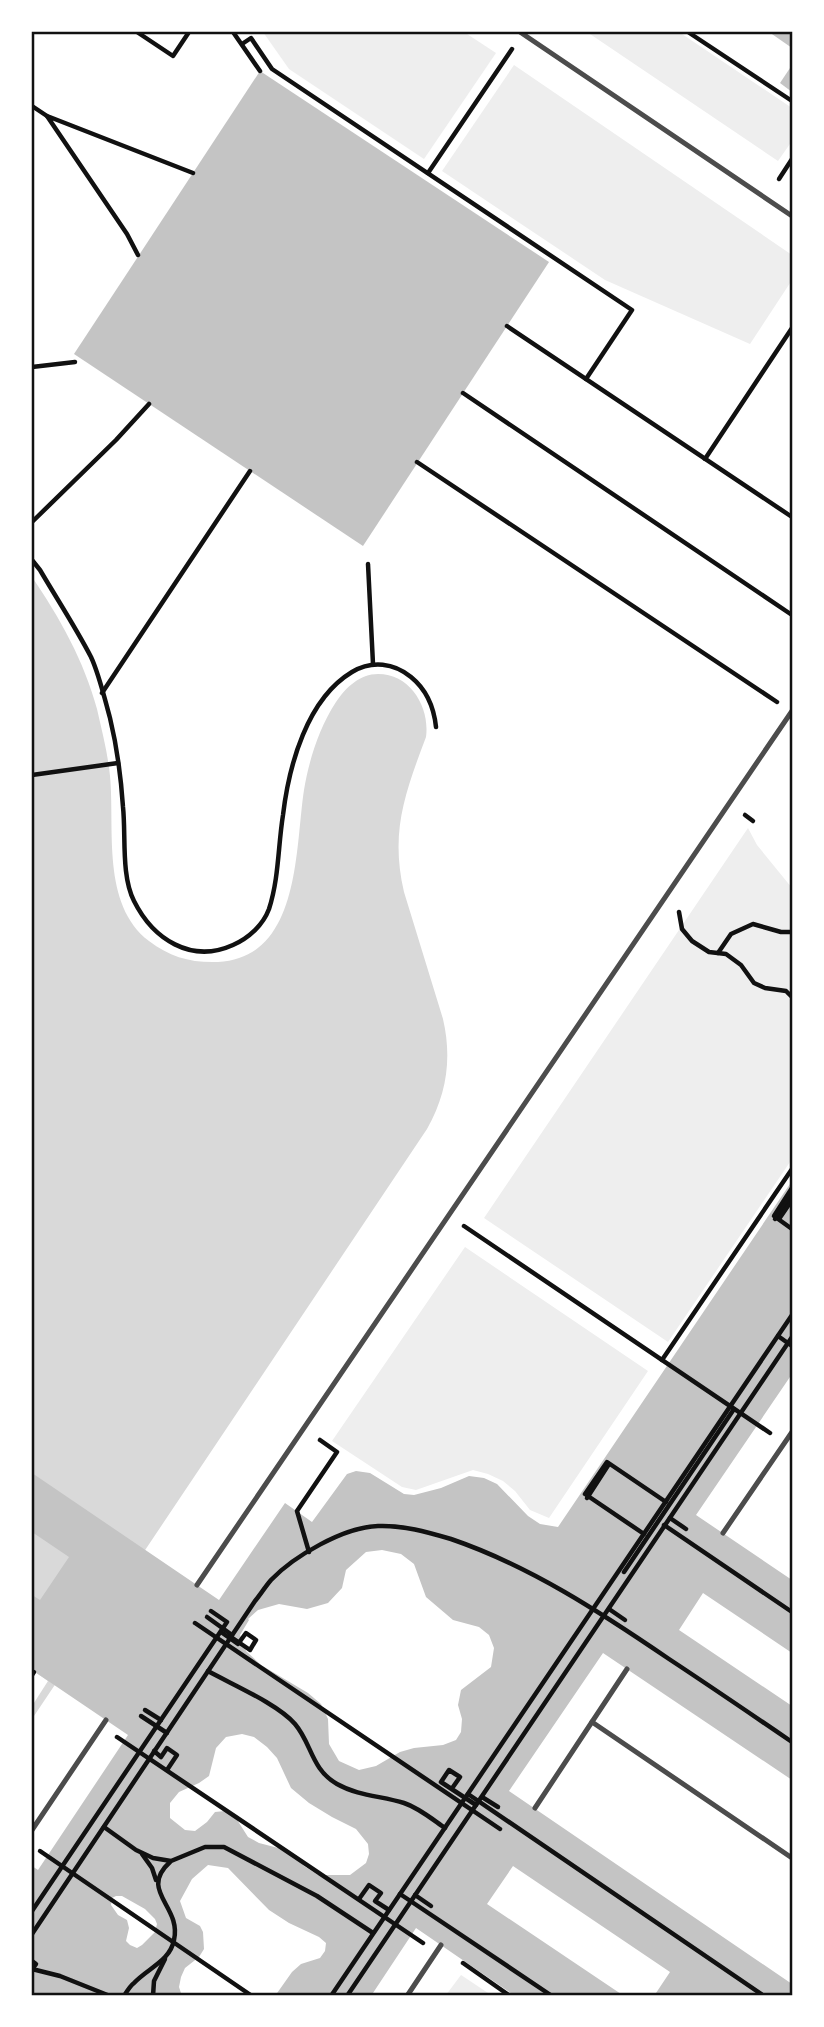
<svg xmlns="http://www.w3.org/2000/svg" width="824" height="2027" font-family="'Fira Sans',sans-serif">
	<style>
		.green { fill: #eee }
		.water { fill: #d9d9d9 }
		.pier { fill: #fff }
		.building { fill: #c4c4c4; fill-rule: evenodd }
		.lines { fill: none; stroke-linecap: round; stroke-linejoin: round }
		.path { stroke: #111; stroke-width: 4.5 }
		.service { stroke: #4c4c4c; stroke-width: 5 }
		.neatline { fill: none; stroke: #111; stroke-width: 2.5 }
	</style>
	<rect width="100%" height="100%" fill="#fff"/>
	<g class="green">
		<polygon points="263,32 464,32 496,53 424,159 289,69"/>
		<polygon points="587,32 679,32 792,108 792,141 778,161"/>
		<polygon points="514,65 792,255 792,280 750,344 605,280 442,171"/>
		<polygon points="748,828 757,845 792,888 792,1159 668,1342 484,1218"/>
		<polygon points="465,1247 648,1371 549,1518 530,1510 515,1491 503,1481 488,1474 473,1470 416,1490 402,1487 332,1441"/>
		<polygon points="461,1975 491,1995 446,1995"/>
	</g>
	<path class="water" d="M32,577C60,618 84,661 97,709C102,731 108,754 110,776C115,829 101,904 149,941C170,957 191,963 218,962C301,958 295,848 304,790C309,760 319,728 336,702C346,687 360,674 378,674C411,674 430,708 426,737C405,793 390,832 404,892L443,1019C452,1058 447,1094 427,1129L32,1719Z"/>
	<polygon class="pier" points="32,1670 48,1681 32,1706"/>
	<g class="building">
		<polygon points="769,32 792,32 792,48"/>
		<polygon points="792,65 792,92 780,83"/>
		<polygon points="260,71 549,262 363,546 74,354"/>
		<path d="M792,1181V1374L696,1515L792,1580V1653L703,1593L679,1630L792,1706V1780L603,1653L509,1791L792,1984V1996H654L670,1972L513,1866L487,1904L624,1996H515L416,1928L371,1996H275L292,1972L301,1964L320,1958L325,1951L326,1943L319,1937L289,1923L269,1910L228,1868L208,1865L192,1879L180,1901L186,1918L200,1926L203,1932L204,1949L199,1957L185,1968L181,1977L179,1987L182,1996H32V1866L38,1870L128,1735L32,1670V1595L40,1600L69,1557L32,1532V1473L219,1600L285,1503L312,1522L347,1474L356,1471L370,1473L404,1494L414,1495L441,1488L469,1476L484,1478L497,1484L528,1516L540,1524L558,1527ZM382,1550L401,1554L414,1564L426,1597L453,1620L479,1627L489,1635L494,1648L491,1667L461,1690L458,1705L462,1719L461,1732L456,1740L443,1745L414,1748L400,1752L376,1766L359,1770L339,1761L329,1744L328,1719L321,1704L308,1693L261,1665L246,1651L240,1635L249,1620L248,1619L258,1610L279,1604L307,1609L328,1603L342,1588L346,1570L366,1552ZM242,1734L254,1737L267,1747L277,1758L291,1788L309,1803L332,1817L356,1829L368,1844L369,1854L366,1863L350,1875H318L304,1866L297,1857L286,1850L259,1843L248,1837L234,1815L225,1811L215,1812L207,1822L195,1831L185,1830L170,1818V1803L179,1792L199,1783L209,1776L216,1748L226,1737ZM116,1896H122L145,1909L155,1919L157,1924L155,1932L142,1945L137,1948L130,1945L126,1941L129,1928L127,1920L118,1915L111,1905L112,1898Z"/>
	</g>
	<g class="lines">
		<g class="path">
			<polyline points="137,32 173,56 189,32"/>
			<polyline points="233,32 260,71"/>
			<polyline points="688,32 792,101"/>
			<polyline points="242,44 251,38 272,69 632,310 586,379"/>
			<polyline points="32,106 47,116"/>
			<polyline points="428,173 512,49"/>
			<polyline points="779,179 792,159"/>
			<polyline points="138,255 127,234 47,116 193,173"/>
			<polyline points="507,326 792,517"/>
			<polyline points="32,367 75,362"/>
			<polyline points="463,393 792,615"/>
			<polyline points="705,459 792,328"/>
			<polyline points="417,462 777,702"/>
			<polyline points="32,522 116,440 149,404"/>
			<path d="M32,560L40,570C57,599 76,628 91,657C99,674 105,700 110,718C117,747 121,777 123,807C126,835 121,876 134,901C153,939 191,964 233,945C249,938 263,925 269,909C279,878 278,846 283,815C289,765 307,699 352,672C372,660 394,663 411,677C427,690 434,708 436,727"/>
			<polyline points="368,564 373,664"/>
			<polyline points="102,693 250,471"/>
			<polyline points="32,775 118,763"/>
			<polyline points="745,815 753,821"/>
			<polyline points="679,912 682,929 692,941 709,952 726,954 741,965 754,983 765,988 786,991 792,997"/>
			<polyline points="718,953 731,934 753,924 781,932 792,932"/>
			<polyline points="792,1188 774,1216 792,1229"/>
			<polyline points="775,1219 792,1194"/>
			<polyline points="779,1219 792,1200"/>
			<polyline points="464,1226 770,1433"/>
			<polyline points="778,1336 792,1346"/>
			<polyline points="662,1360 792,1169"/>
			<polyline points="587,1498 609,1464"/>
			<polyline points="670,1518 686,1529"/>
			<polyline points="664,1525 792,1612"/>
			<polyline points="644,1534 585,1494 607,1462 666,1502"/>
			<polyline points="309,1552 297,1511 337,1452 320,1440"/>
			<polyline points="624,1572 734,1409"/>
			<polyline points="609,1609 625,1620"/>
			<polyline points="207,1617 232,1635"/>
			<polyline points="195,1623 500,1829"/>
			<polyline points="221,1632 238,1644 246,1633 256,1640 250,1650 231,1637"/>
			<path d="M208,1671C231,1684 278,1704 295,1724C312,1744 311,1769 337,1784C358,1796 382,1796 404,1803C419,1808 432,1819 445,1828"/>
			<polyline points="32,1675 34,1672"/>
			<polyline points="145,1710 161,1720"/>
			<polyline points="141,1716 167,1733"/>
			<polyline points="117,1737 423,1943"/>
			<polyline points="154,1751 161,1757 167,1748 177,1755 167,1770"/>
			<polyline points="453,1787 460,1777 449,1770 441,1782 476,1805"/>
			<polyline points="468,1794 764,1996"/>
			<polyline points="482,1797 498,1807"/>
			<polyline points="104,1827 136,1850 153,1858 171,1861 205,1847 224,1847 317,1896 373,1933"/>
			<polyline points="40,1851 252,1996"/>
			<polyline points="142,1854 152,1868 156,1880"/>
			<polyline points="400,1894 552,1996"/>
			<polyline points="415,1895 431,1906"/>
			<polyline points="359,1899 369,1885 381,1893 375,1901 389,1910"/>
			<polyline points="32,1911 227,1622 211,1611"/>
			<path d="M32,1934L255,1601C260,1595 265,1587 271,1580C294,1556 344,1527 378,1526C403,1525 427,1532 451,1539C530,1566 600,1612 669,1659C710,1686 751,1714 792,1742"/>
			<polyline points="32,1961 36,1964 32,1969"/>
			<polyline points="463,1963 510,1996"/>
			<polyline points="32,1969 60,1976 110,1996"/>
			<path d="M124,1996C127,1991 130,1986 134,1983C148,1968 170,1961 174,1940C182,1906 138,1891 170,1862"/>
			<polyline points="153,1996 154,1981 165,1959"/>
			<polyline points="331,1996 792,1315"/>
			<polyline points="347,1996 792,1337"/>
		</g>
		<g class="service">
			<polyline points="520,32 792,216"/>
			<polyline points="723,1533 792,1432"/>
			<polyline points="197,1585 792,711"/>
			<polyline points="592,1722 792,1858"/>
			<polyline points="535,1808 627,1669"/>
			<polyline points="32,1830 106,1720"/>
			<polyline points="407,1996 441,1945"/>
		</g>
	</g>
	<rect width="824" height="2027" fill="none" stroke="#ffffff" stroke-width="66"/>
	<rect x="33" y="33" width="758" height="1961" class="neatline"/>
</svg>
